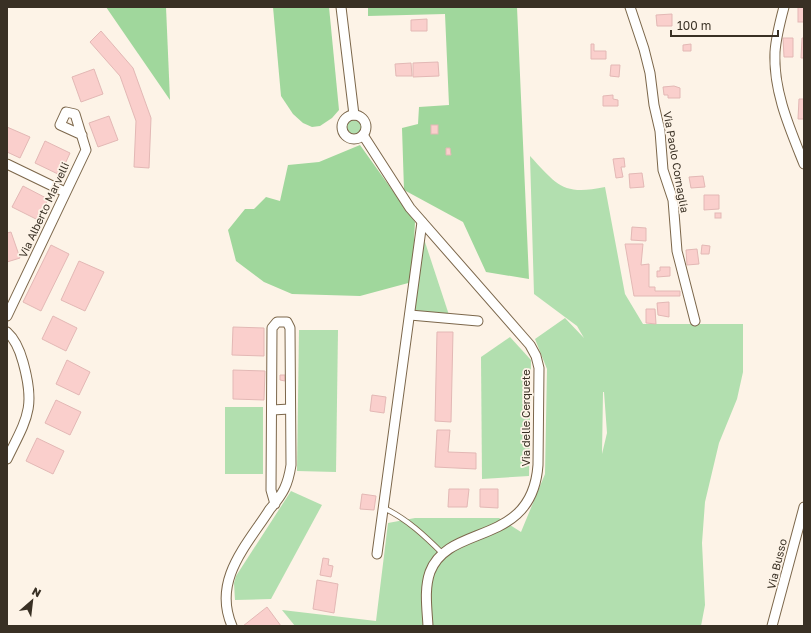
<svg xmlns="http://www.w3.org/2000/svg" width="811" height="633" font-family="'Golos Text',sans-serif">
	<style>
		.green { fill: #b2dfaf; fill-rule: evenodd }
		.forest { fill: #a0d79c }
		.building { fill: #facfcc; stroke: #e3b8b5 }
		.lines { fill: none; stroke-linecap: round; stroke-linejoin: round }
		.service-casing { stroke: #7c674b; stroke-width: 6 }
		.minor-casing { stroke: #7c674b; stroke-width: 11 }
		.service { stroke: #fff; stroke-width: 4.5 }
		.minor { stroke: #fff; stroke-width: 9 }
		.labels { text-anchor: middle; stroke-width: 3.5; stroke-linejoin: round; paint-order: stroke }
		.street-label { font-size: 11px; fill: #393024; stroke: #fdf3e7 }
	</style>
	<rect width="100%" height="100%" fill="#fdf3e7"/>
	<g class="green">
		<circle cx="354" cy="128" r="8"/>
		<path d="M530,156C557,185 563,196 605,187L625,294L643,324H743V372L737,399L719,443L705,502L702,543L705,605L701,626H295L282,610L376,621L388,523L415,518H499L521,532L545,474L547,369L535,339L565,318L584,338L577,326L534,294ZM604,392L607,433L602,454L603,392Z"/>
		<polygon points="423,236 449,315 414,311"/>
		<polygon points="299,330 338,330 336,472 297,471"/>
		<polygon points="510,337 531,360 529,476 482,479 481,357"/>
		<rect x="225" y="407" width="38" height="67"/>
		<polygon points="291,491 322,505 271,599 235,600 234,583 236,576"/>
	</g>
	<g class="forest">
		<polygon points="106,7 166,7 170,100"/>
		<polygon points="273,7 329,7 339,110 332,118 320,126 312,127 303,123 293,114 281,96"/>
		<polygon points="368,7 517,7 529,279 486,272 463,222 404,190 402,128 418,124 419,107 449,105 445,14 368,16"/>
		<polygon points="360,145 415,222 412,282 360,296 292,294 264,282 236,261 228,230 245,209 254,209 266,197 280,201 288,165 319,162"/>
	</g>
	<g class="building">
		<rect x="798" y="7" width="6" height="15"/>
		<polygon points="672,14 672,26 657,26 656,15"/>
		<polygon points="427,19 427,31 411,31 411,20"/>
		<polygon points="101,31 133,68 151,118 149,168 134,167 136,121 120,76 90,42"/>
		<polygon points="783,38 793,38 793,57 784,57"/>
		<polygon points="802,38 804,38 804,58 801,58"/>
		<polygon points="591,44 594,44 594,51 606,51 606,59 591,59"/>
		<polygon points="691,44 691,51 683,51 683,45"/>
		<polygon points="438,62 439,76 413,77 413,63"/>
		<polygon points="411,63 412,76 396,76 395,64"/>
		<polygon points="611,65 620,65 619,77 610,76"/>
		<polygon points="94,69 103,94 81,102 72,77"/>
		<polygon points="674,86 680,88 680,98 668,98 668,95 664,95 663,87"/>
		<polygon points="613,95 613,99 618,100 618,106 603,106 603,96"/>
		<polygon points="799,99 804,99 804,119 798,119"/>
		<polygon points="109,116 118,140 98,147 89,123"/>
		<rect x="431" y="125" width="7" height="9"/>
		<polygon points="7,127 30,137 20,158 7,152"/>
		<polygon points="45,141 70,153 60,175 35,163"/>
		<polygon points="446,148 450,148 451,155 446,155"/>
		<polygon points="624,158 625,167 621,167 623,177 616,178 613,159"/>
		<polygon points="642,173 644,187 630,188 629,174"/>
		<polygon points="703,176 705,187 691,188 689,177"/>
		<polygon points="23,186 48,199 38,220 12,207"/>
		<polygon points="704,195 719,195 719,209 704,210"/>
		<rect x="715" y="213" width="6" height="5"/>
		<polygon points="632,227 646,228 646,241 631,240"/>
		<polygon points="11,232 20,258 7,262 7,233"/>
		<polygon points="625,244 643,244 641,265 649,264 649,287 655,287 655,291 680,291 680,296 634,296"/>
		<polygon points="51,245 69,254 41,311 23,302"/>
		<polygon points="702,245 710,246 709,254 701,254"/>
		<polygon points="697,249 699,264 687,265 686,250"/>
		<polygon points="79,261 104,272 85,311 61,300"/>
		<polygon points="660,267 670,267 670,276 657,277 657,271 660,271"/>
		<polygon points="669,302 669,317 658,315 657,303"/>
		<polygon points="646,309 655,309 656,324 646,323"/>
		<polygon points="53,316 77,328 66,351 42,339"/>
		<polygon points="233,327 264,328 264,356 232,355"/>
		<polygon points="437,332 453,332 451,422 435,421"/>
		<polygon points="67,360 90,372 79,395 56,384"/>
		<polygon points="233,370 265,371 264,400 233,399"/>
		<polygon points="280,375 285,375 285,381 280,380"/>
		<polygon points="372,395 386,397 384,413 370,411"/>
		<polygon points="56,400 81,412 70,435 45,423"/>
		<polygon points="437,430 450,430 448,452 476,453 476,469 435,467"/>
		<polygon points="37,438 64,451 53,474 26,461"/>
		<polygon points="449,489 469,489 467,507 448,507"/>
		<polygon points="480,489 498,489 498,508 480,507"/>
		<polygon points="362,494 376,496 374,510 360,509"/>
		<polygon points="323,558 329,559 328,565 333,566 331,577 320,575"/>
		<polygon points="317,580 338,584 334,613 313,609"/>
		<polygon points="267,607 281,626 243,626"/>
	</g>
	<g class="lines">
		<g class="service-casing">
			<path id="service" d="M384,508C407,519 425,536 443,554"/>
		</g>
		<g class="minor-casing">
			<g id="minor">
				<polyline points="341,7 354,115"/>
				<polyline points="630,7 644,49 650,73 654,105 660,131 663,170 673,200 677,251 695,321"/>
				<path d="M784,7C780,22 776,37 775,52C773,91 790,129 804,164"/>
				<circle cx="354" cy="127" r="12"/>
				<path d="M363,135L410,208L530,345L536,356L539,368L538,465C532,548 449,522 430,572C424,589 427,608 428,626"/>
				<polyline points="7,164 65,192"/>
				<polyline points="410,315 478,321"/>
				<polyline points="7,316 86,150 75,114 66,112 60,125 82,135"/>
				<path d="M7,332C16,340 20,351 23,362C36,408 27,418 7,459"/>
				<polyline points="272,410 290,409"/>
				<polyline points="377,554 422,222"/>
				<path d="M232,626C212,580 247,545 270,509C283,494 288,485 291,465L290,328L287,322H277L272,328L271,490L275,504"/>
				<polyline points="772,626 804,507"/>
			</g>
		</g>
		<use href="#service" class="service"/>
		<use href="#minor" class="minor"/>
	</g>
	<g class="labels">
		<g class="street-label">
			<text transform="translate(676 162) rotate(80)" y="4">Via Paolo Cornaglia</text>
			<text transform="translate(44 210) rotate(-65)" y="4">Via Alberto Marvelli</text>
			<text transform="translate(526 418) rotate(-90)" y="4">Via delle Cerquete</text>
			<text transform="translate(777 564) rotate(-76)" y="4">Via Busso</text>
		</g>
	</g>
	<rect width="811" height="633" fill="none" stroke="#393024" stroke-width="16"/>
	<g transform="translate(32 601) rotate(28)" stroke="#fdf3e7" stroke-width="3" paint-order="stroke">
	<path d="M0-3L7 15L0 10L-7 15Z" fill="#393024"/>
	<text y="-6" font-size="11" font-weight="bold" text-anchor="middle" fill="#393024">N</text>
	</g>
	<path d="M671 30v6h107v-6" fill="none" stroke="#393024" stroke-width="2"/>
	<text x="677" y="30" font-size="12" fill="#393024" stroke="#fdf3e7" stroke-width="3" paint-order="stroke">100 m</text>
</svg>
